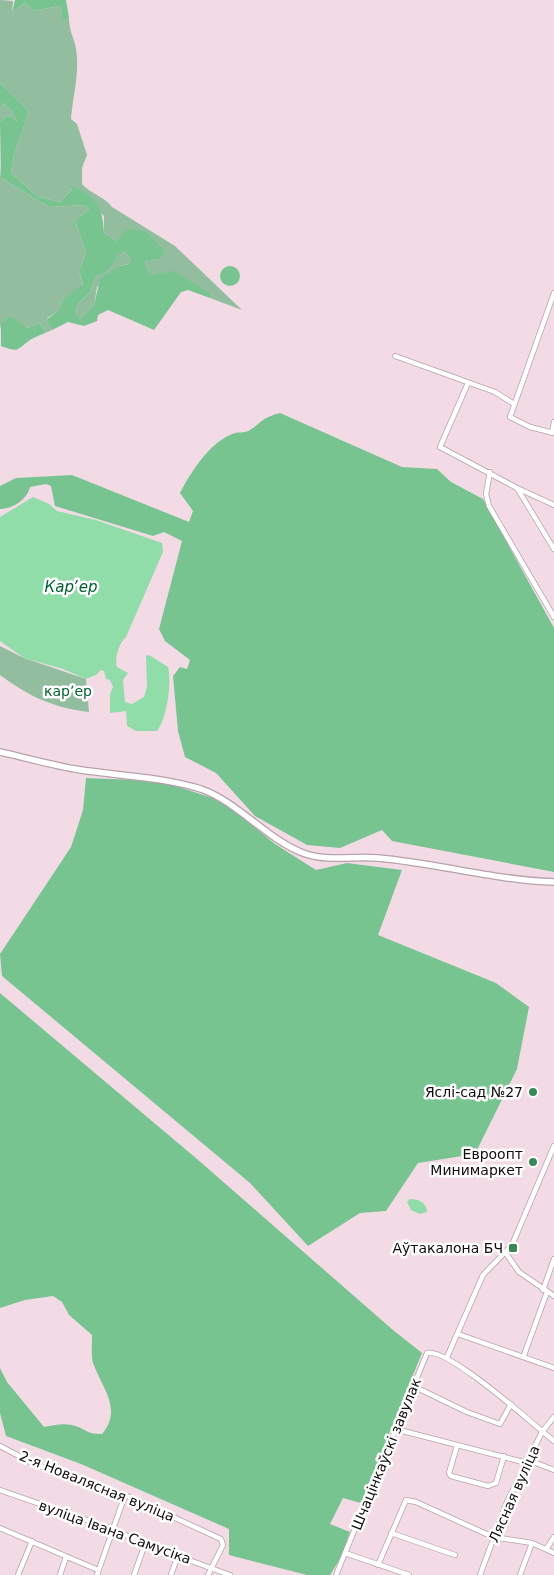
<svg xmlns="http://www.w3.org/2000/svg" width="554" height="1575" font-family="'DejaVu Sans',sans-serif">
	<style>
		.green { fill: #92be9f }
		.forest { fill: #78c491; fill-rule: evenodd }
		.water { fill: #91dda9 }
		.lines { fill: none; stroke-linecap: round; stroke-linejoin: round }
		.street-casing { stroke: #b8a1ab; stroke-width: 6 }
		.secondary-casing { stroke: #b8a1ab; stroke-width: 8 }
		.street { stroke: #fff; stroke-width: 4.5 }
		.secondary { stroke: #fff; stroke-width: 5.5 }
		.poi-dot { fill: #398756; stroke: #fff; stroke-width: 2 }
		.labels { text-anchor: middle; stroke-width: 5; stroke-linejoin: round; paint-order: stroke }
		.park-label { font-size: 14px; fill: #056334; stroke: #fff }
		.poi-label { font-size: 14px; fill: #130c0f; stroke: #fff; text-anchor: end }
		.street-label { font-size: 14px; fill: #130c0f; stroke: #fff }
		.water-label { font-size: 15px; font-style: italic; fill: #026133; stroke: #fff }
	</style>
	<rect width="100%" height="100%" fill="#f3dbe6"/>
	<g class="green">
		<path d="M0,0L13,1L12,12L25,3L35,11L59,6L62,10V21L69,17C69,28 72,34 75,44C81,68 73,94 71,119L77,124L87,155L82,168V184C91,194 105,197 112,207L175,246L242,310L210,298L212,295L162,274L150,275L145,262L159,259L165,251L117,241L104,233V216L67,185L72,190L60,202L38,197L11,173L14,155L29,111L0,83Z"/>
		<polygon points="3,103 11,110 19,123 8,115 0,122 0,110"/>
		<polygon points="0,167 1,178 49,207 85,205 89,210 75,220 86,253 79,271 83,285 62,301 61,310 47,318 52,330 45,333 40,323 27,328 1,325 0,330"/>
		<path d="M125,252L131,260L129,264L119,266L97,287L94,305L81,321L76,314L77,305L90,292L96,276C109,274 114,265 118,253Z"/>
		<path d="M0,646L24,658L86,679L89,712C54,708 28,696 0,675Z"/>
	</g>
	<g class="forest">
		<polygon points="15,0 66,0 69,17 62,22 62,10 59,6 35,11 25,3 12,12"/>
		<path d="M0,83L29,111L14,155L11,173L38,197L60,202L72,190L66,184C94,194 103,205 104,233L117,241L127,229L145,231L165,251L160,259L145,262L150,275L174,271L212,295L210,298L188,290L181,292L154,330L108,310L98,315L97,321L84,326L68,322L52,330L47,319L60,310L62,301L83,284L79,271L86,253L75,220L89,210L85,205L49,207L1,178L0,122L8,115L18,122L11,110L3,103L0,110ZM125,252L131,260L129,264L119,266L100,279L94,305L81,320L76,314L77,305L90,292L96,276C109,274 114,265 118,254Z"/>
		<circle cx="230" cy="276" r="10"/>
		<path d="M10,316L27,328L40,323L45,333C40,335 35,337 30,340C16,350 20,353 1,346V325Z"/>
		<path d="M280,413L402,467L437,469L451,482L483,499L554,628V872L392,841L382,830L340,848L307,845L255,816L216,773L185,757L178,731L173,676L180,667L187,669L190,660L165,641L159,629L182,541L164,532L153,536L55,506L51,486L46,484L30,487C27,500 12,509 0,509V486L16,478L72,475L189,522L193,511L180,493C191,472 210,441 235,433C240,432 246,433 250,430C264,421 261,418 280,413Z"/>
		<polygon points="86,778 160,781 222,801 275,844 316,870 347,863 402,870 378,935 496,983 529,1007 517,1069 475,1154 418,1163 386,1211 360,1213 308,1246 250,1183 2,976 0,954 71,847 83,810"/>
		<path d="M0,993L197,1159L393,1330L422,1353L361,1503L343,1498L330,1524L350,1532L341,1557L330,1575H307L229,1555V1529L81,1464L6,1436L0,1413V1368L7,1382L44,1427C53,1425 63,1423 72,1425C85,1428 87,1435 102,1434C123,1409 102,1388 93,1363C91,1355 92,1344 92,1335L69,1315L62,1302L53,1296L25,1300L0,1308Z"/>
	</g>
	<g class="water">
		<path d="M33,497L49,504L57,511L96,520L162,543L163,552L126,637C119,643 114,659 117,667L128,673L123,680L125,702L132,704L144,697L147,687L146,656L149,655L168,667C172,682 167,719 157,731H136L127,726L126,711L110,713V694L113,687L110,680L106,679L104,671L101,670L96,675L86,679L63,669L24,658L0,641V517Z"/>
		<path d="M410,1199C420,1199 426,1203 427,1212L420,1214L411,1210L407,1202Z"/>
	</g>
	<g class="lines">
		<g class="street-casing">
			<g id="street">
				<polyline points="554,293 510,417 530,427 554,433"/>
				<polyline points="395,356 495,392 514,404"/>
				<polyline points="468,383 440,447 517,488 554,505"/>
				<polyline points="552,433 554,422"/>
				<polyline points="490,472 486,494 489,506 554,617"/>
				<polyline points="517,488 554,549"/>
				<polyline points="505,1252 519,1272 554,1296"/>
				<polyline points="543,1290 554,1259"/>
				<polyline points="458,1334 554,1368"/>
				<polyline points="524,1355 547,1292"/>
				<polyline points="447,1357 483,1275 512,1245 554,1146"/>
				<polyline points="413,1386 467,1412 500,1424 511,1404"/>
				<polyline points="395,1429 523,1462 536,1463 554,1470"/>
				<polyline points="0,1446 34,1464 125,1495 221,1539 223,1545 208,1575"/>
				<polyline points="457,1446 449,1473 451,1476 488,1486 496,1483 504,1456"/>
				<polyline points="0,1490 112,1529 145,1544 230,1575"/>
				<polyline points="0,1528 98,1570"/>
				<polyline points="391,1533 455,1555"/>
				<polyline points="547,1548 554,1537"/>
				<polyline points="345,1553 409,1575"/>
				<polyline points="378,1565 406,1500 416,1502 493,1537 532,1543 554,1553"/>
				<polyline points="18,1575 32,1541"/>
				<polyline points="60,1575 66,1557"/>
				<polyline points="97,1575 125,1495"/>
				<polyline points="134,1575 145,1544"/>
				<polyline points="171,1575 178,1555"/>
				<path d="M336,1575L427,1353C448,1347 534,1425 554,1441"/>
				<polyline points="480,1575 507,1502 542,1432 554,1417"/>
				<polyline points="520,1575 532,1543"/>
			</g>
		</g>
		<g class="secondary-casing">
			<path id="secondary" d="M0,752C27,758 54,766 81,770C121,776 162,777 201,789C238,802 265,838 303,853C326,862 354,856 378,858C437,863 494,880 554,882"/>
		</g>
		<use href="#street" class="street"/>
		<use href="#secondary" class="secondary"/>
	</g>
	<g class="poi-dot">
		<circle cx="533" cy="1092" r="5"/>
		<circle cx="533" cy="1162" r="5"/>
		<rect x="508" y="1243" width="10" height="10" rx="2.5"/>
	</g>
	<g class="labels">
		<g class="park-label">
			<text x="68" y="696">карʼер</text>
		</g>
		<g class="poi-label">
			<text x="523" y="1097">Яслі-сад №27</text>
			<text x="523" y="1159">Евроопт<tspan x="523" dy="16">Минимаркет</tspan></text>
			<text x="503" y="1253">Аўтакалона БЧ</text>
		</g>
		<g class="street-label">
			<text transform="translate(386 1454) rotate(-68)" y="5">Шчацінкаўскі завулак</text>
			<text transform="translate(97 1486) rotate(22)" y="5">2-я Новалясная вуліца</text>
			<text transform="translate(514 1494) rotate(-66)" y="5">Лясная вуліца</text>
			<text transform="translate(115 1532) rotate(20)" y="5">вуліца Івана Самусіка</text>
		</g>
		<g class="water-label">
			<text x="71" y="592">Карʼер</text>
		</g>
	</g>
</svg>
